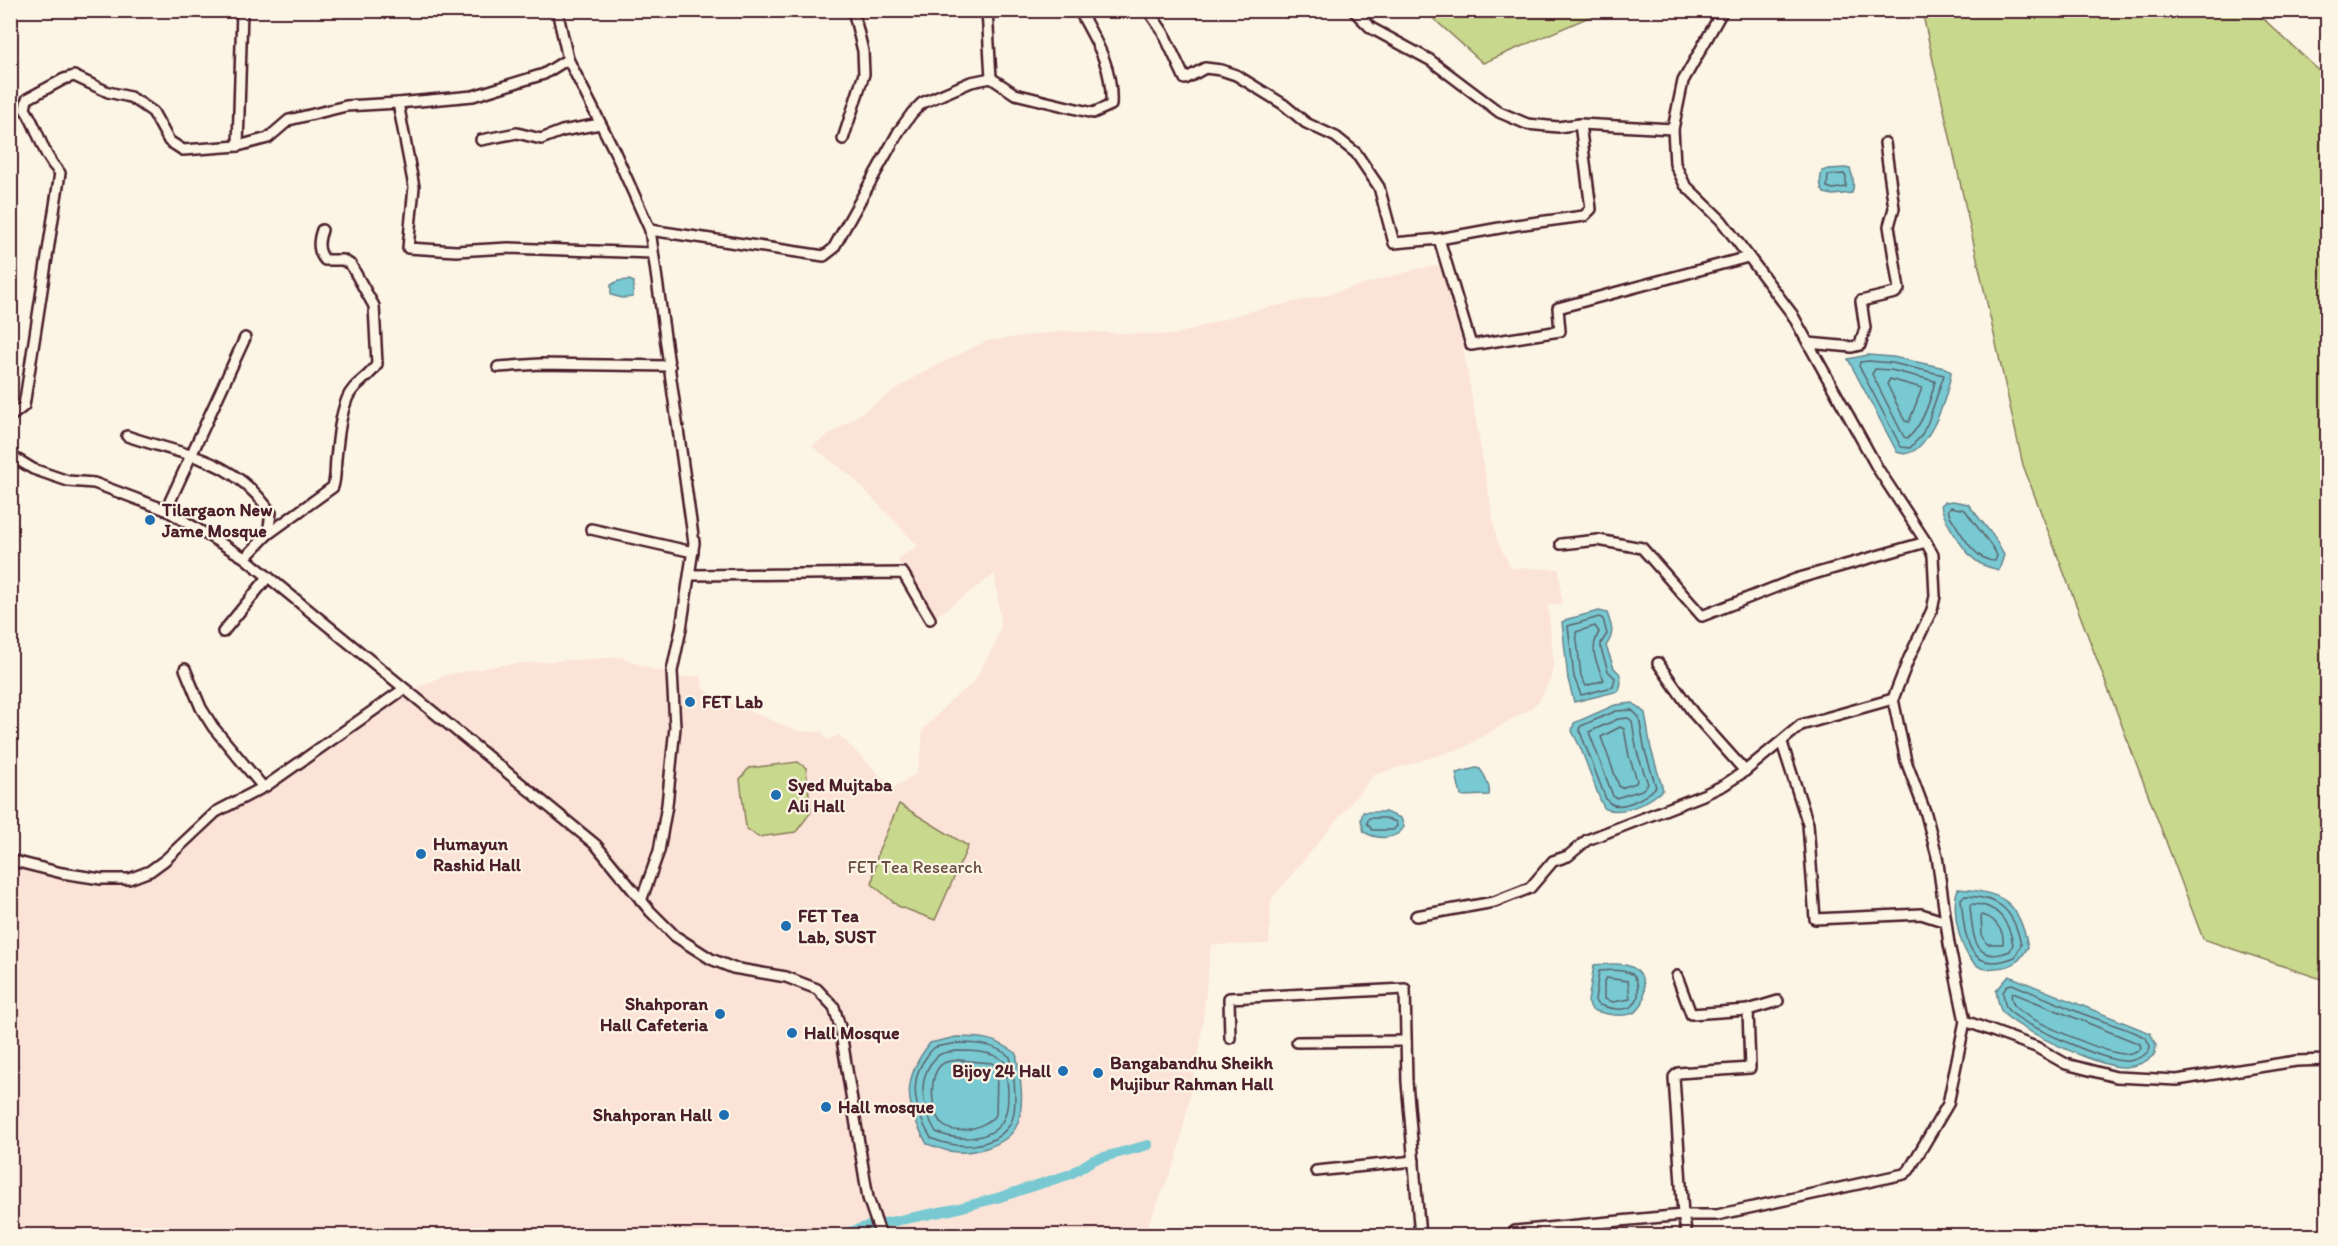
<svg xmlns="http://www.w3.org/2000/svg" width="2338" height="1246" font-family="Itim,sans-serif">
	<style>
		.built { fill: #fbe4d7 }
		.green { fill: #c8d88c; stroke: #897c5c; stroke-width: 1.5 }
		.water { fill: #78c9d1; stroke: #66858f; stroke-width: 1.5 }
		.lines { fill: none; stroke-linecap: round; stroke-linejoin: round }
		.shore { stroke: #5c636d; stroke-width: 1.5 }
		.canal { stroke: #78c9d1; stroke-width: 10 }
		.street-casing { stroke: #4a1f2b; stroke-width: 14 }
		.street { stroke: #fcf5e5; stroke-width: 9 }
		.poi-dot { fill: #1f6fb2; stroke: #fcf5e5; stroke-width: 2 }
		.labels { text-anchor: middle; stroke-width: 4.5; stroke-linejoin: round; paint-order: stroke }
		.poi-label { font-size: 18px; font-weight: bold; fill: #4a1f2b; stroke: #fcf5e5; text-anchor: start }
		.park-label { font-size: 18px; fill: #6a4d43; stroke: #fcf5e5 }
	</style>
	<rect width="100%" height="100%" fill="#fcf5e5"/>
	<filter id="ink" filterUnits="userSpaceOnUse"><feTurbulence type="fractalNoise" baseFrequency=".0167" numOctaves="2"/><feDisplacementMap in="SourceGraphic" scale="12" xChannelSelector="R" yChannelSelector="G"/><feConvolveMatrix kernelMatrix="1 2 1 2 8 2 1 2 1" color-interpolation-filters="sRGB"/></filter>
	<g filter="url(#ink)">
		<polygon class="built" points="1440,265 1462,341 1497,540 1511,568 1559,569 1562,603 1548,605 1554,664 1550,680 1539,701 1530,709 1463,748 1374,775 1271,900 1269,944 1211,945 1200,1047 1177,1157 1144,1235 11,1236 11,868 92,886 132,885 144,881 169,865 214,820 297,772 417,688 445,675 501,665 537,662 621,657 654,670 669,672 670,678 701,676 703,689 739,707 798,731 822,732 827,740 839,735 893,788 916,774 922,747 922,731 950,701 973,683 996,642 1001,625 995,574 934,618 897,559 918,546 852,477 812,446 916,376 986,341 1063,331 1174,335 1246,312 1322,296 1417,269"/>
		<g class="green">
			<polygon points="1425,11 1603,11 1483,63"/>
			<polygon points="1922,11 2255,11 2327,78 2327,981 2203,939 2023,465"/>
			<polygon points="798,762 806,768 811,812 796,832 758,837 746,828 740,779 749,768"/>
			<polygon points="899,804 968,846 935,920 898,906 872,884 878,852"/>
		</g>
		<g class="water">
			<path d="M1845,168L1850,169C1853,176 1855,185 1852,193L1833,195L1824,193C1819,186 1820,180 1822,171L1828,169Z"/>
			<polygon points="629,280 634,282 633,297 622,298 611,295 611,285 618,281"/>
			<path d="M1868,355L1893,357L1945,368L1951,372C1949,393 1926,465 1897,452L1848,359Z"/>
			<path d="M1953,501L1968,504L1994,537L2004,555L1999,570C1993,568 1986,567 1981,564C1967,557 1943,520 1941,505L1945,502Z"/>
			<path d="M1599,611L1607,613C1612,627 1615,633 1606,646L1614,668L1620,674L1621,683L1619,691L1574,702L1568,679L1562,622L1568,619Z"/>
			<path d="M1633,703L1645,713L1651,749L1663,790C1647,803 1627,815 1605,809L1601,802L1581,749L1572,731L1574,723L1615,705Z"/>
			<path d="M1476,768L1480,769C1485,775 1491,788 1489,795L1461,796L1456,773Z"/>
			<path d="M1363,812H1385L1401,818L1404,827C1396,841 1376,839 1364,832L1361,820Z"/>
			<path d="M1958,889C2003,892 2019,901 2028,947C2019,962 2014,967 1996,968C1992,968 1985,970 1982,968C1960,961 1950,907 1958,889Z"/>
			<path d="M1594,965C1606,964 1625,962 1635,969C1641,973 1643,978 1644,985C1648,1022 1618,1018 1592,1010L1588,1002Z"/>
			<path d="M2009,976L2150,1033L2156,1045L2155,1054C2147,1062 2138,1066 2126,1067C2103,1069 2018,1030 2003,1013C1998,1008 1998,998 1996,991Z"/>
			<path d="M956,1037C981,1037 995,1038 1016,1053C1020,1074 1026,1106 1016,1127C1005,1147 970,1155 949,1151C942,1150 934,1146 927,1144C905,1104 901,1080 930,1043Z"/>
		</g>
		<g class="lines">
			<g class="shore">
				<polygon points="1844,174 1846,177 1846,187 1833,189 1827,187 1828,175"/>
				<polygon points="1869,361 1892,363 1944,375 1928,422 1921,436 1910,448 1901,447 1859,366 1860,362"/>
				<path d="M1875,369L1891,370L1935,381C1931,400 1922,426 1908,438L1904,437L1872,374Z"/>
				<polygon points="1890,379 1922,388 1909,422 1905,421 1887,384"/>
				<path d="M1951,507L1965,510L1995,551L1997,556L1995,561C1974,561 1961,532 1950,516L1948,510Z"/>
				<polygon points="1599,617 1603,619 1607,634 1601,643 1601,649 1608,671 1615,678 1613,687 1581,695 1574,677 1568,626"/>
				<path d="M1595,626L1599,632C1589,649 1596,663 1604,680L1586,686L1581,676L1576,632Z"/>
				<path d="M1632,710L1639,717L1645,751L1656,787C1647,797 1616,815 1606,799L1579,729L1581,726L1616,711Z"/>
				<polygon points="1628,718 1632,721 1637,752 1648,784 1642,790 1616,798 1613,796 1589,732 1618,719"/>
				<polygon points="1620,727 1624,729 1629,756 1637,780 1636,783 1621,788 1619,786 1601,737"/>
				<polygon points="1369,818 1385,818 1396,822 1397,826 1393,830 1372,830 1367,823"/>
				<path d="M1964,896C2000,897 2014,910 2021,945L2015,957C1966,977 1965,935 1961,899Z"/>
				<path d="M1971,904C1996,903 2009,921 2013,944L2010,951C1973,966 1973,934 1970,907Z"/>
				<path d="M1981,915C1994,916 2005,932 2003,944H1987L1982,935Z"/>
				<path d="M1599,971C1608,970 1624,969 1632,974C1637,978 1637,982 1638,987C1641,1015 1615,1011 1597,1004L1595,1000Z"/>
				<polygon points="1606,978 1628,981 1630,999 1613,1002 1604,999 1604,981"/>
				<path d="M2012,984L2083,1014L2134,1032L2146,1038L2150,1046L2149,1051C2143,1057 2132,1062 2124,1061C2102,1060 2023,1025 2008,1010C2004,1006 2004,998 2003,992L2008,985Z"/>
				<path d="M2013,993L2140,1044L2141,1049C2137,1051 2129,1054 2124,1054C2105,1053 2024,1019 2014,1005C2012,1003 2012,998 2011,996Z"/>
				<path d="M957,1043C977,1043 995,1044 1010,1057C1014,1072 1019,1113 1009,1126C991,1150 955,1149 931,1138C917,1115 907,1084 925,1059C927,1056 931,1050 934,1048C939,1045 950,1045 957,1043Z"/>
				<path d="M957,1051C973,1051 991,1051 1004,1061C1007,1076 1011,1103 1004,1118C994,1142 956,1141 936,1132C924,1111 916,1083 932,1062C934,1060 937,1056 939,1055C943,1052 952,1052 957,1051Z"/>
				<path d="M958,1060L992,1063L996,1066L997,1073L996,1115C984,1127 959,1136 944,1126C930,1116 927,1071 944,1063C948,1061 954,1061 958,1060Z"/>
			</g>
			<polyline class="canal" points="838,1236 865,1227 955,1209 997,1198 1071,1174 1093,1160 1148,1145"/>
			<g class="street-casing">
				<g id="street">
					<polyline points="557,10 568,59 614,150 650,230 694,543 681,629 672,671 675,727 667,805 659,851 641,901"/>
					<polyline points="987,10 991,78"/>
					<polyline points="1148,10 1163,32 1185,79 1205,68 1221,70 1236,75 1283,104 1306,123 1336,137 1356,153 1379,187 1394,243 1439,239 1471,345 1560,331 1558,308 1748,257"/>
					<polyline points="1353,10 1371,28 1430,60 1499,112 1527,124 1558,127 1580,124 1673,129"/>
					<polyline points="1723,10 1683,81 1673,129 1675,164 1685,185 1721,220 1792,314 1878,469 1926,542 1933,555 1935,596 1932,610 1909,658 1893,699 1906,761 1926,814 1937,856 1949,944 1965,1021 2036,1047 2066,1064 2116,1077 2177,1080 2296,1061 2328,1060"/>
					<polyline points="398,103 473,96 544,74 568,59"/>
					<polyline points="843,139 864,74 863,51 853,10"/>
					<polyline points="481,140 517,133 541,139 562,131 600,124"/>
					<polyline points="238,146 242,10"/>
					<path d="M650,230L824,256L833,249L899,131L912,113L922,103L971,82L991,78L1015,94L1093,113L1111,105C1113,67 1097,43 1079,10"/>
					<polyline points="1439,239 1516,225 1584,216 1591,209 1580,124"/>
					<polyline points="1808,343 1852,347 1860,345 1865,328 1861,301 1895,293 1899,289 1889,226 1894,208 1885,143"/>
					<polyline points="498,367 540,364 670,366"/>
					<path d="M10,417L24,406L60,173C40,152 41,133 25,109L27,99L64,79L74,76L108,92L130,97L140,103L153,112L169,141L183,150L238,146L268,138L289,120L346,106L398,103L414,187L408,248L456,251L508,248L653,253"/>
					<path d="M127,436C185,456 233,457 271,513L268,534L245,558"/>
					<polyline points="10,455 33,469 68,481 94,483 166,510 245,558 596,845 650,911 675,936 711,959 733,968 786,977 817,989 834,1007 840,1027 868,1198 881,1236"/>
					<polyline points="166,510 245,338"/>
					<polyline points="591,529 693,552"/>
					<path d="M268,534L333,487C336,477 335,469 336,459C338,439 340,417 347,399C353,383 370,378 377,364L374,306L351,265L343,260H325C317,251 318,241 322,230"/>
					<polyline points="1561,544 1598,540 1642,548 1702,616 1796,579 1926,542"/>
					<polyline points="690,575 903,573 930,619"/>
					<polyline points="223,632 268,577"/>
					<polyline points="1658,663 1694,714 1745,771 1801,725 1893,699"/>
					<polyline points="185,669 201,708 213,727 263,787"/>
					<polyline points="1782,743 1808,824 1815,919 1921,914 1946,922"/>
					<polyline points="10,860 62,873 101,879 129,879 150,871 165,860 216,812 266,786 404,689"/>
					<polyline points="1416,916 1494,902 1530,888 1553,861 1568,856 1587,840 1703,795 1724,785 1745,771"/>
					<polyline points="1677,976 1691,1014 1748,1010"/>
					<polyline points="1230,1038 1229,998 1405,989 1407,1082 1420,1236"/>
					<polyline points="1297,1042 1406,1041"/>
					<polyline points="1316,1171 1414,1161"/>
					<polyline points="1515,1231 1683,1215 1674,1077 1678,1073 1750,1068 1748,1010 1778,1001"/>
					<polyline points="1687,1236 1683,1215 1717,1215 1904,1174 1909,1170 1948,1104 1965,1021"/>
				</g>
			</g>
			<use href="#street" class="street"/>
		</g>
	</g>
	<g class="poi-dot">
		<circle cx="150" cy="520" r="6"/>
		<circle cx="690" cy="702" r="6"/>
		<circle cx="776" cy="795" r="6"/>
		<circle cx="421" cy="854" r="6"/>
		<circle cx="786" cy="926" r="6"/>
		<circle cx="720" cy="1014" r="6"/>
		<circle cx="792" cy="1033" r="6"/>
		<circle cx="1063" cy="1071" r="6"/>
		<circle cx="1098" cy="1073" r="6"/>
		<circle cx="826" cy="1107" r="6"/>
		<circle cx="724" cy="1115" r="6"/>
	</g>
	<g class="labels">
		<g class="poi-label">
			<text x="162" y="516">Tilargaon New<tspan x="162" dy="21">Jame Mosque</tspan></text>
			<text x="702" y="708">FET Lab</text>
			<text x="788" y="791">Syed Mujtaba<tspan x="788" dy="21">Ali Hall</tspan></text>
			<text x="433" y="850">Humayun<tspan x="433" dy="21">Rashid Hall</tspan></text>
			<text x="798" y="922">FET Tea<tspan x="798" dy="21">Lab, SUST</tspan></text>
			<text x="708" y="1010" text-anchor="end">Shahporan<tspan x="708" dy="21">Hall Cafeteria</tspan></text>
			<text x="804" y="1039">Hall Mosque</text>
			<text x="1110" y="1069">Bangabandhu Sheikh<tspan x="1110" dy="21">Mujibur Rahman Hall</tspan></text>
			<text x="1051" y="1077" text-anchor="end">Bijoy 24 Hall</text>
			<text x="838" y="1113">Hall mosque</text>
			<text x="712" y="1121" text-anchor="end">Shahporan Hall</text>
		</g>
		<g class="park-label">
			<text x="915" y="873">FET Tea Research</text>
		</g>
	</g>
	<rect width="2338" height="1246" fill="none" stroke="#fcf5e5" stroke-width="36"/>
	<rect x="18" y="18" width="2302" height="1210" fill="none" stroke="#4a1f2b" stroke-width="2" filter="url(#ink)"/>
</svg>
